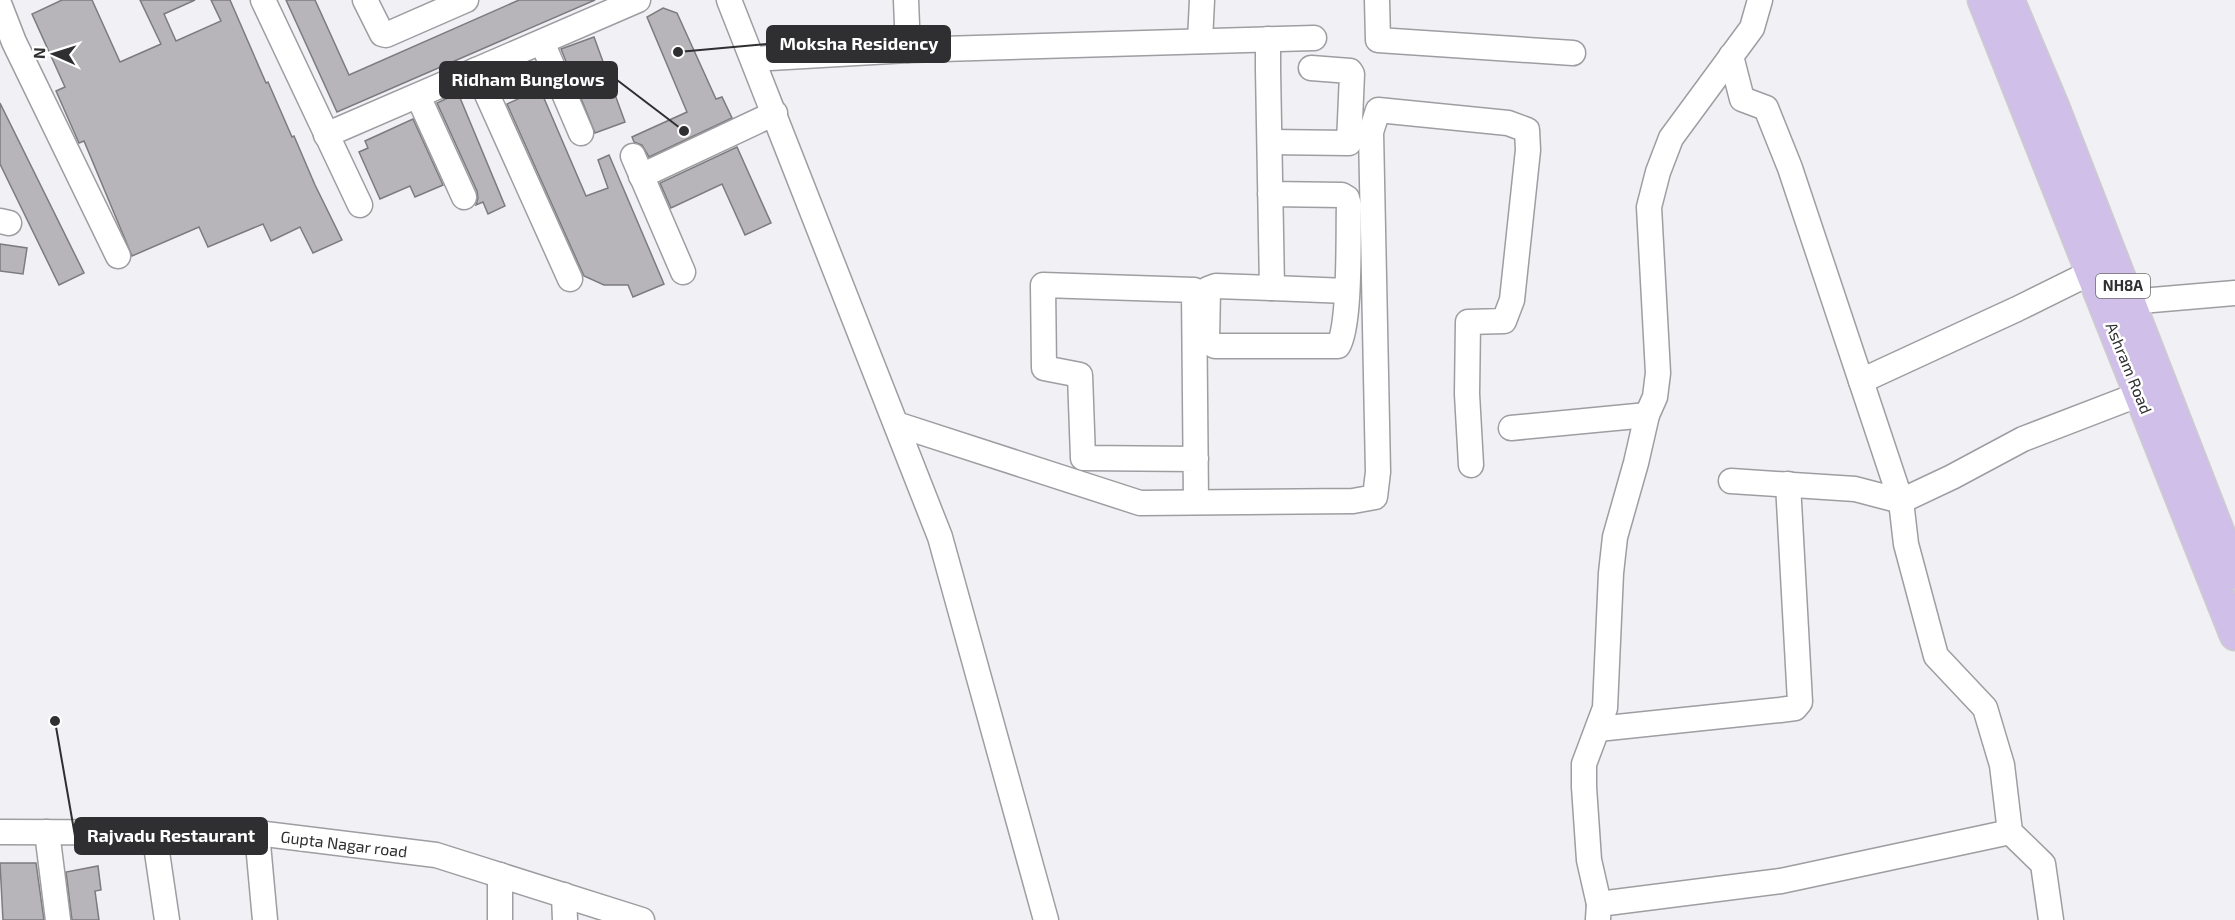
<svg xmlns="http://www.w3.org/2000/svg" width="2235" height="920" font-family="'Exo 2',sans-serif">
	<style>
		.building { fill: #b7b5b9; stroke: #7c7b7e; stroke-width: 1.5 }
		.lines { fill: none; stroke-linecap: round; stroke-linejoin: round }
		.minor-casing { stroke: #9e9da1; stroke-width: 27 }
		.major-casing { stroke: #cdcdcd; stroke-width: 33 }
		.minor { stroke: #fff; stroke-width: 24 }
		.major { stroke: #d0bfe8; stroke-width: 30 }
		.labels { text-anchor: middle; stroke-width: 5; stroke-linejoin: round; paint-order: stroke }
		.shield { fill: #fff; stroke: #6d6d6e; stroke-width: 1.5 }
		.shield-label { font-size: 15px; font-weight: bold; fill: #2f2e30 }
		.street-label { font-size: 16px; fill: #2f2e30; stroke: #fff }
		.leader { fill: none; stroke: #2f2e30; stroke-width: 2 }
		.callout-dot { fill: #2f2e30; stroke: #fff; stroke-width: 2 }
		.callout { fill: #2f2e30; stroke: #2f2e30; stroke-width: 2 }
		.callout-label { font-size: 18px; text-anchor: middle; font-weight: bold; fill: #fff }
	</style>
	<rect width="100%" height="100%" fill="#f1f0f4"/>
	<g class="building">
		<polygon points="62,0 92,0 120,62 161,44 140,0 195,0 164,14 176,41 221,21 211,0 230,0 266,83 268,82 292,137 294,136 315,185 342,240 313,253 300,227 271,241 263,224 208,247 199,227 132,256 84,141 79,143 56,91 65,87 32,14"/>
		<polygon points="286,0 315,0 349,75 519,0 595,0 337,112"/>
		<polygon points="663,8 677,13 716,99 722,97 732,118 649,157 642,145 634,142 632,137 687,112 647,17"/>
		<polygon points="594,37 625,122 595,133 561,49"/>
		<polygon points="540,89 586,196 608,188 598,160 609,155 664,284 633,297 628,285 604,285 584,276 507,104"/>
		<polygon points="458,93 505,206 488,214 483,202 476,205 478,198 477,191 437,103"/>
		<polygon points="0,103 84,273 59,285 0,164"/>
		<polygon points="413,119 443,185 415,197 410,186 380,199 359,152 368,148 365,141"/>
		<polygon points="737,147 771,223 745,235 722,184 671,208 660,183"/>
		<polygon points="0,244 27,248 23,274 0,271"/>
		<polygon points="0,863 36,863 44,920 3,920"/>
		<polygon points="98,866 101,890 95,891 99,920 72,920 66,872"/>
	</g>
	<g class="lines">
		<g class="minor-casing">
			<g id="minor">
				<polyline points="263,0 360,205"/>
				<polyline points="365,0 382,34 386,35 466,0"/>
				<polyline points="729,0 940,537 1046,920"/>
				<polyline points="1377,0 1378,40 1573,53"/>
				<polyline points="0,6 14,42 118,256"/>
				<path d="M1268,39V70L1272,288L1216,286L1208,289L1207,341L1215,346H1338C1351,325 1348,234 1349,205L1347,198L1342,195L1270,194"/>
				<polyline points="1200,41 1202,0"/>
				<polyline points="542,42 581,133"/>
				<polyline points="908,50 1314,38"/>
				<polyline points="1731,56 1742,99 1766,108 1790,168 1901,501 1906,544 1936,656 1985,708 2002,765 2010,832 2043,864 2051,920"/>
				<polyline points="754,59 908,50 906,0"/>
				<polyline points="476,70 570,279"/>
				<polyline points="418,96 464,197"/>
				<polyline points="326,135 638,0"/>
				<polyline points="1270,142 1349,143 1352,74 1350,71 1311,68"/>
				<polyline points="633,156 683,272"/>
				<polyline points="641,176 775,113"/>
				<polyline points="0,221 9,223"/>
				<polyline points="1272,288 1347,291"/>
				<polyline points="2129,302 2235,293"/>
				<polyline points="1861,381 2017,309 2106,265"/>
				<polyline points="896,424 1140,503 1353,501 1375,497 1378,472 1371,132 1378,110 1508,123 1527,130 1528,150 1512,300 1504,321 1468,322 1467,394 1471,465"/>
				<polyline points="1511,428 1647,415"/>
				<polyline points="1731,481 1855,489 1901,501 1952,477 2023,439 2140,394"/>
				<polyline points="1196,502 1194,290 1043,285 1044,368 1080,375 1083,458 1196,459"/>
				<polyline points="1598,729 1780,710 1795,708 1800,702 1788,484"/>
				<polyline points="0,832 257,833 436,855 642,920"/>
				<polyline points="47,832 58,920"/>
				<polyline points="154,832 167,920"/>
				<polyline points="257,833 265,920"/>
				<polyline points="564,895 565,920"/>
				<polyline points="1599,904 1589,860 1584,787 1584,764 1605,708 1611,573 1615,537 1636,463 1647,415 1655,397 1658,373 1649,207 1658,172 1671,138 1752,28 1760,0"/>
				<polyline points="1598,919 1599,904 1781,881 2010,832"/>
				<polyline points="500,920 500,875"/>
			</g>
		</g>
		<g class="major-casing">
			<g id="major">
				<polyline points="1983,0 2235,635"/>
				<polyline points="2009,0 2054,107 2235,573"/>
			</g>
		</g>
		<use href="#minor" class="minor"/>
		<use href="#major" class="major"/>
	</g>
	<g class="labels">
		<rect class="shield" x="2096" y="274" width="54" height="24" rx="4.5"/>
		<g class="shield-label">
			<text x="2123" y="291">NH8A</text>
		</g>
		<g class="street-label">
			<text transform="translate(2129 368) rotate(68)" y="6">Ashram Road</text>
			<text transform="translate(344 844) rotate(7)" y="6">Gupta Nagar road</text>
		</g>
	</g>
	<path class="leader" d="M678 52L767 44M684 131L617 80M55 721L75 836"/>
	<g class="callout-dot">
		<circle cx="678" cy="52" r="6"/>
		<circle cx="684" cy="131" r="6"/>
		<circle cx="55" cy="721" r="6"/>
	</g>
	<g class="callout">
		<rect x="767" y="26" width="183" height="36" rx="6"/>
		<rect x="440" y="62" width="177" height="36" rx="6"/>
		<rect x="75" y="818" width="192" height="36" rx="6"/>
	</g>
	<g class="callout-label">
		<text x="859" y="50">Moksha Residency</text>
		<text x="528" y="86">Ridham Bunglows</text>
		<text x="171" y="842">Rajvadu Restaurant</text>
	</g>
	<g transform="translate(54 54) rotate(273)" stroke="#ffffff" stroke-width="4.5" paint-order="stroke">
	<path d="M0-4.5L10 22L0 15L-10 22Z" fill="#2f2e30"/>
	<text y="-9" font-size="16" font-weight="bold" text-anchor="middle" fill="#2f2e30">N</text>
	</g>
</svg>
